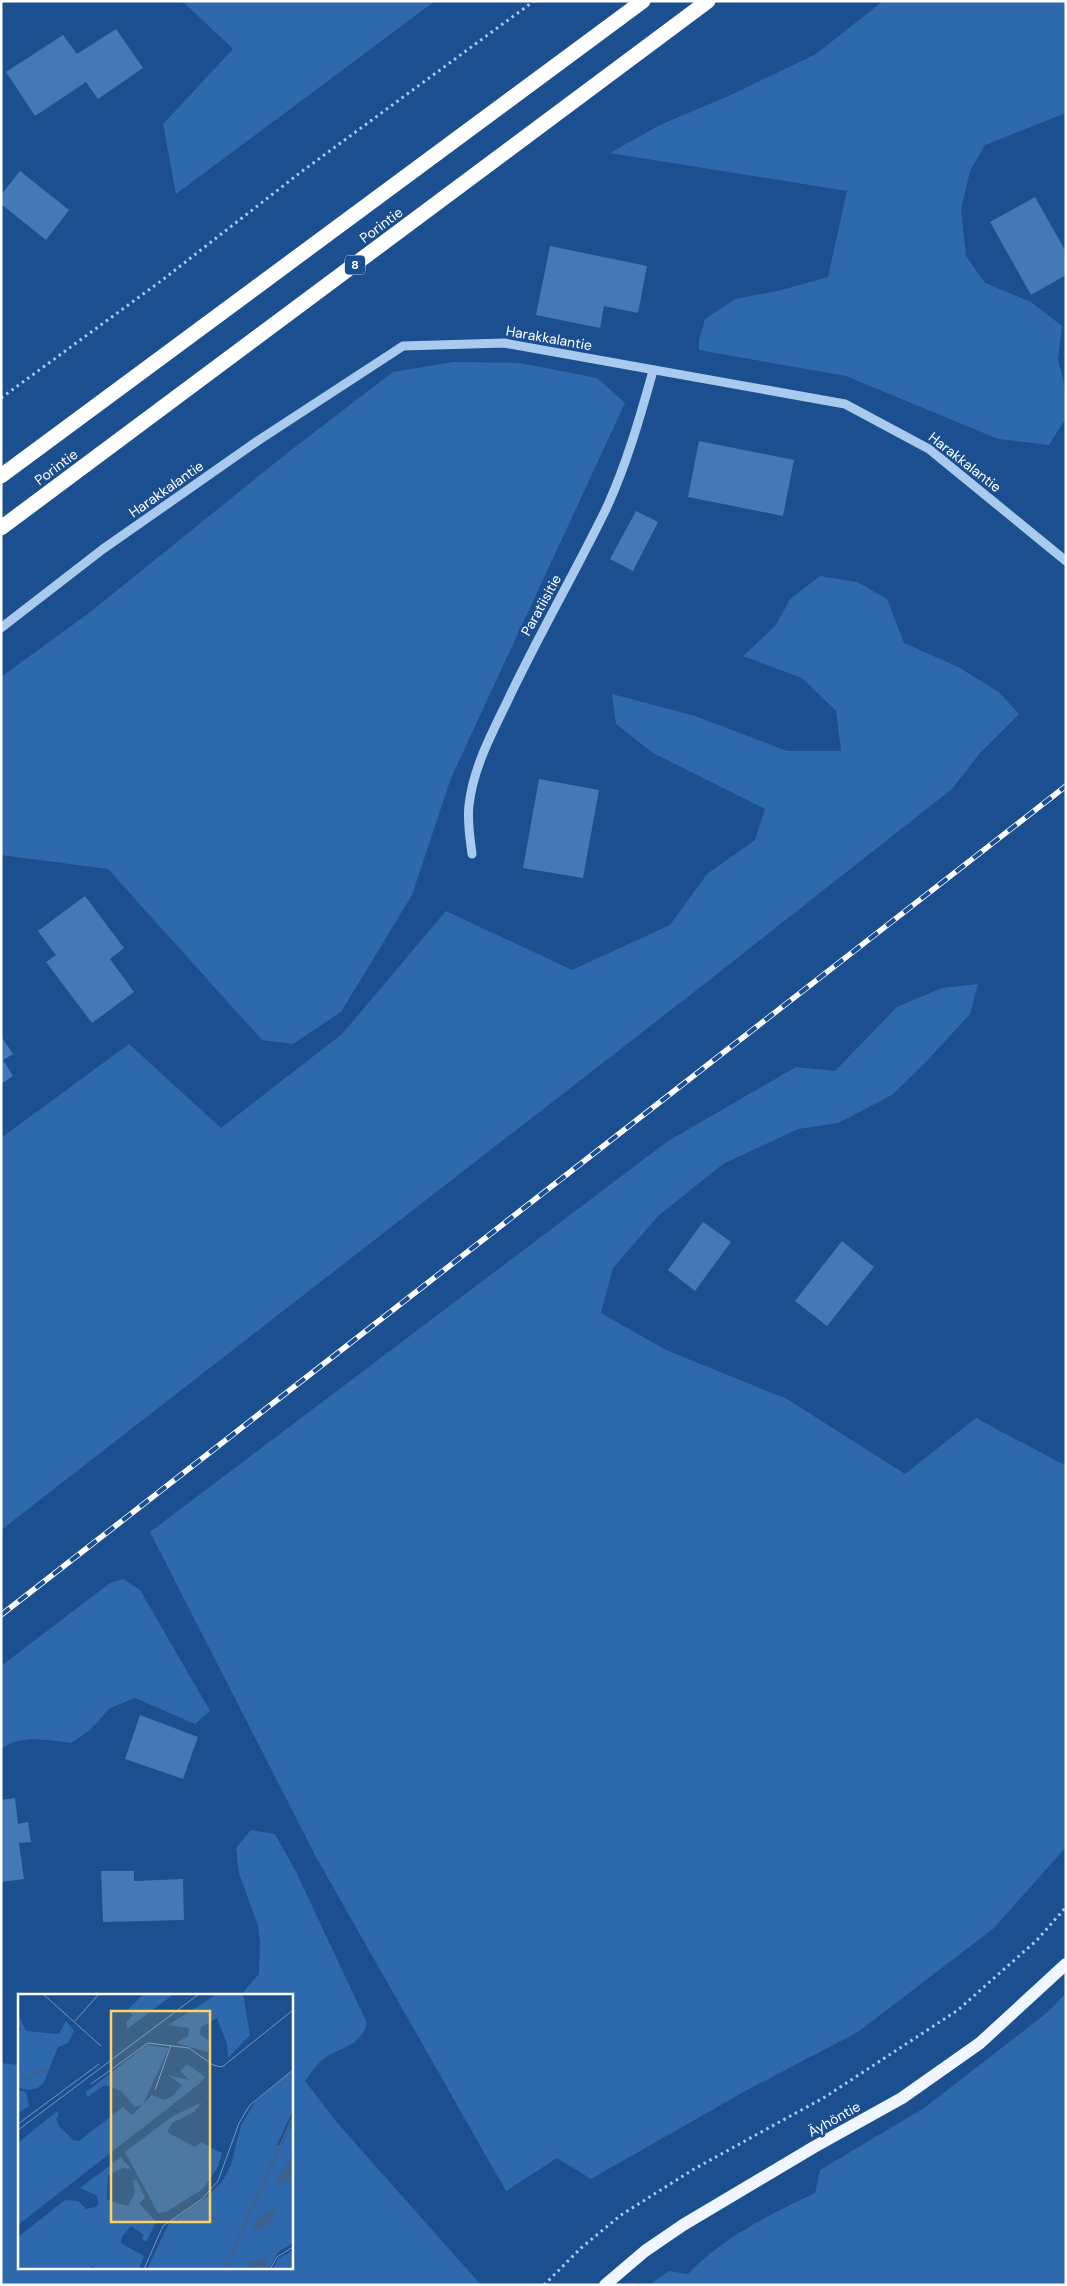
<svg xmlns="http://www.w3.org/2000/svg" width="1067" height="2286" font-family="'DM Sans',sans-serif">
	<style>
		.green { fill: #2e69ad }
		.building { fill: #4478b7 }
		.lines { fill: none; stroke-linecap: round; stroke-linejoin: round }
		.path { stroke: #a9c9ee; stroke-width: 3; stroke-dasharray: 2.5 4; stroke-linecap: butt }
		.minor { stroke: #a9c9ee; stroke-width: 9 }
		.major { stroke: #f0f6ff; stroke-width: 12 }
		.highway { stroke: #fff; stroke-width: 15 }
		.rail-casing { stroke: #fff; stroke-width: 5.5 }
		.rail { stroke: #1b4f8f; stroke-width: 4; stroke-dasharray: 11; stroke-linecap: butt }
		.labels { text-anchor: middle; stroke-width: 5; stroke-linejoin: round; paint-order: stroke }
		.shield { fill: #1b4f8f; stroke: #bbcadd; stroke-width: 1 }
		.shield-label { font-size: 12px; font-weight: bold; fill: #fff }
		.street-label { font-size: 14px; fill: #fff; stroke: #1b4f8f }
		.inset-river { fill: none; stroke: #3c6290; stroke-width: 2.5 }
		.inset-road { fill: none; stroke: #7695bc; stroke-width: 1 }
		.view { fill: #ffd166; fill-opacity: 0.15; stroke: #ffd166; stroke-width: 2.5 }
		.inset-edge { fill: none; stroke: #fff; stroke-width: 2.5 }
	</style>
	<rect width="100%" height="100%" fill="#1b4f8f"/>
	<g class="green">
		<polygon points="182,1 435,1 176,194 163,124 233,49"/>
		<polygon points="883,1 1066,1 1066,113 985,145 970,171 961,210 966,256 985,283 1031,302 1062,326 1058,360 1066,391 1066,418 1049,445 998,439 846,376 699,350 699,341 705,319 735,299 778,291 828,277 847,191 610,153 660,125 733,94 816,54"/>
		<polygon points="453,362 520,363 597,378 625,403 451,778 412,895 341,1012 293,1044 262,1040 108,869 1,855 1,677 89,613 291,450 393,372"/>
		<polygon points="820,576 857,582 887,599 904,643 958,667 999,692 1019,714 980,753 952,789 703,985 1,1530 1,1138 129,1044 221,1128 342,1034 446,911 572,970 670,925 707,874 755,840 765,809 653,753 616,724 612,694 695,716 787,751 841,751 836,711 802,678 743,656 776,625 790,599"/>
		<polygon points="978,984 970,1014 925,1063 892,1095 838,1123 798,1129 723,1164 658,1216 613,1268 601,1313 666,1350 787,1399 905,1474 976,1418 1066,1466 1066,1847 994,1928 858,2032 747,2090 591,2179 557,2158 506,2191 316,1857 150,1532 668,1141 796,1067 835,1071 897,1007 942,988"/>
		<path d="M123,1579L140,1590L210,1711L195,1724L135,1698L110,1708L90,1730L71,1743C47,1740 22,1734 1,1749V1666L110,1583Z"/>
		<path d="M251,1830L275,1834L296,1872L367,2023C360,2046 344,2046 326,2057C318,2062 311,2073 305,2081L339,2125L481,2285H1V2063L19,2065V2267H291V1995H241L259,1974L260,1942L258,1926L239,1873L236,1848Z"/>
		<path d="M1066,1993V2285H649L669,2271L688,2274C722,2238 771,2214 815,2193L820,2170L924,2108L1048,2012Z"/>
	</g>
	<g class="building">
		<polygon points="116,29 143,68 98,99 86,82 35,116 6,72 63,35 77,54"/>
		<polygon points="20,171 69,210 46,240 1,204 1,195"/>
		<polygon points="1035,197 1066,252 1066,275 1031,295 990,222"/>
		<polygon points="550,246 647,266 638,313 604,306 600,328 536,315"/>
		<polygon points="699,441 794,460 783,516 688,497"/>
		<polygon points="636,511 658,522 633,571 610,559"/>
		<polygon points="539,779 599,790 583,878 523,868"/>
		<polygon points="85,896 124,948 110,959 134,992 92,1023 46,962 56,955 38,931"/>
		<polygon points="1,1036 13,1054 3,1060 13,1076 1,1084"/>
		<polygon points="703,1222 731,1242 695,1291 668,1270"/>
		<polygon points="842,1241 874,1267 827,1326 795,1301"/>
		<polygon points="140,1715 198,1737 183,1779 125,1759"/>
		<polygon points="15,1798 18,1824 28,1822 31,1842 19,1843 24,1879 1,1882 1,1800"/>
		<polygon points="101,1871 134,1871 134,1881 183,1879 184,1920 103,1922"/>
	</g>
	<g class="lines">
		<g class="path">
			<polyline points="1,398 161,281 301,172 534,1"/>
			<polyline points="544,2285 581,2248 621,2215 694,2169 825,2097 958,2010 1037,1940 1066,1907"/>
		</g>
		<g class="minor">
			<polyline points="1,628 103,549 259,440 403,346 504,343 845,404 929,449 1066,561"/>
			<path d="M472,854C470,838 467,821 469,805C473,769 491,735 507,702C538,636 575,573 607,507C627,463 640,417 653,371"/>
		</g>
		<polyline class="major" points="605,2285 645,2251 683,2225 814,2147 902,2098 980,2043 1066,1964"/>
		<g class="highway">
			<polyline points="1,476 643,1"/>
			<polyline points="1,528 708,1"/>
		</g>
		<g class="rail-casing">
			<polyline id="rail" points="1,1615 1066,786"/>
		</g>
		<use href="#rail" class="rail"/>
	</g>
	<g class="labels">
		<rect class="shield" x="345" y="255.5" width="20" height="19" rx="4"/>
		<g class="shield-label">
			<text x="355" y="269">8</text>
		</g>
		<g class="street-label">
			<text transform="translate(381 225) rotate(-37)" y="5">Porintie</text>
			<text transform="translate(549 338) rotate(10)" y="5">Harakkalantie</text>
			<text transform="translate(965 462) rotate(38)" y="5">Harakkalantie</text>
			<text transform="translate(56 467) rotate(-37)" y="5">Porintie</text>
			<text transform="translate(166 489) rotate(-35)" y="5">Harakkalantie</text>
			<text transform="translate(541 605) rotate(-61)" y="5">Paratiisitie</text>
			<text transform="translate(834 2119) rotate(-29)" y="5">Äyhöntie</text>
		</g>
	</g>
	<g transform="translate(18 1994)">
		<rect width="275" height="275" fill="#1b4f8f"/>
		<path d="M126,0H156L109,35L108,28L115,21L109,16ZM199,0H225L232,41L210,64L209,50L199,24L183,33L182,40L191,47L190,58L158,49L170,42L171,34L150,31ZM0,20L8,37L41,40L48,27L56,37L50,49L40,53L26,88L20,94L9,96L0,93V38L3,36L0,33ZM129,51L151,54L125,110L117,113L103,97L87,91L69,103L68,98ZM169,70L187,83L181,90L0,231V149L38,118L41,119L38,125L41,132L55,146L61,147L105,113L114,121L134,101L146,106L155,102L164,91L150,81L171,86L162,77ZM275,76V116L259,151H264L275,127V249L260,258L251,275H129L151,229L190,202L205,186L213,171L223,131L238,107ZM0,96L8,98L11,112L0,119ZM184,108L176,118L154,129L149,138L177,153L183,148L204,159L200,173L185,195L148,218L140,219L107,158L155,122ZM103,163L113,175L105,174L90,181L89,206L110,212L117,199L115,187L119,186L127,204L121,209L138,228L128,248L124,245L126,241L113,232L104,243L103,249L126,262L121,275H80L74,272L72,275H0V243L47,206L60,207L68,215L77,213L81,209L78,201L62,194ZM275,256V275H254L261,264Z" fill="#2e69ad"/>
		<path d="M272,165H275V184L258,192L259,183ZM254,215L260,217L246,234L238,237L235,234L239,225ZM251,264L247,275H227L238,265Z" fill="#3c6290"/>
		<path class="inset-river" d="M0,89L29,74M207,275L275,123"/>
		<path class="inset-road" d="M25,0L83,52M57,27L81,0M73,90L130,49L171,54L195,71L204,73L275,16M137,96L153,51M0,130L81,70M0,136L181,0M126,275L145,232L184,205L200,187L221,129L232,111L275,76M252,275L259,263L275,253"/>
		<path class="view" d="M93,17H192V228H93Z"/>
		<rect width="275" height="275" class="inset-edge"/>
	</g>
	<rect width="1067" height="2286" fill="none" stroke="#ffffff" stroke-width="5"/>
</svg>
